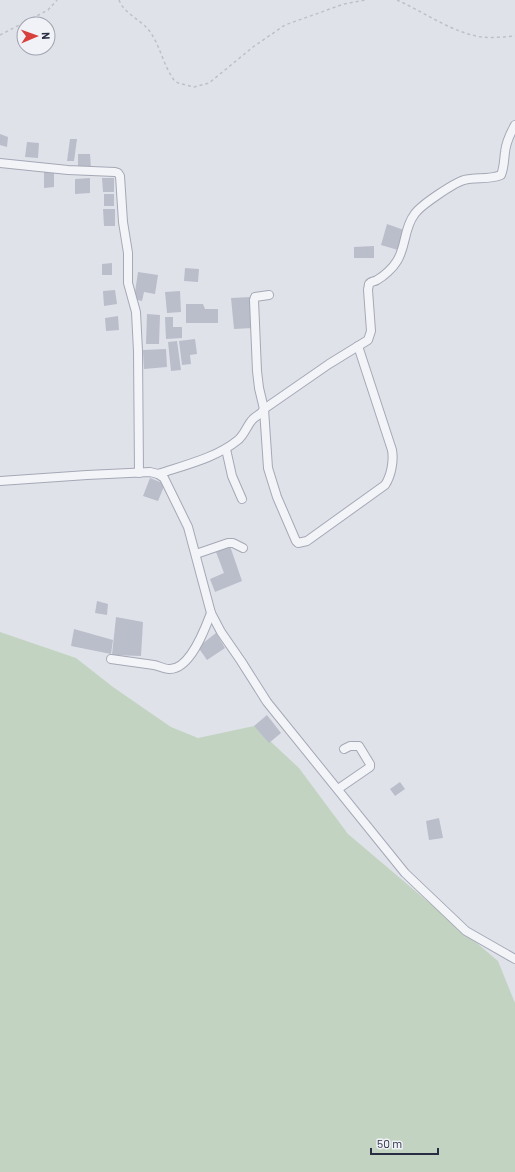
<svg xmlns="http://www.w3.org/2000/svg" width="515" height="1172" font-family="Barlow,sans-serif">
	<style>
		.green { fill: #c2d4c1 }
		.building { fill: #babdca }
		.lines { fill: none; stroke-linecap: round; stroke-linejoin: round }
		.street-casing { stroke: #a5a8b5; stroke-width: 10 }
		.path { stroke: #bec0c9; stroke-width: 1.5; stroke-dasharray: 3 3; stroke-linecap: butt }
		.street { stroke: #f3f4f8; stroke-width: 8 }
	</style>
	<rect width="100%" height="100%" fill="#e0e2ea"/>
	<polygon class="green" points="0,632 76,658 113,687 171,727 198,738 254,726 299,768 348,834 498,961 515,1003 515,1172 0,1172"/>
	<g class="building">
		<polygon points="0,134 8,137 7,147 0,145"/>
		<polygon points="70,139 77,139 74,161 67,161"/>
		<polygon points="27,142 39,143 38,158 25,157"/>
		<polygon points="78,154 90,154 91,168 78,168"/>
		<polygon points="44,170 54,170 54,187 44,188"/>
		<polygon points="90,178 90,193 75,194 75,179"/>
		<polygon points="102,178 114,178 114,192 103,192"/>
		<rect x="104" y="194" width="10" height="12"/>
		<polygon points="103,209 115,209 115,226 104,226"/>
		<polygon points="387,224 404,230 398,250 381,245"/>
		<polygon points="374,246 374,258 354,258 354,247"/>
		<polygon points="112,263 112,275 102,275 102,264"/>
		<polygon points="185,268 199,269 198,282 184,281"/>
		<polygon points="138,272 158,275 155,294 144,292 142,301 134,299"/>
		<polygon points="115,290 117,304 104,306 103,291"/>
		<polygon points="180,291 181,312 167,313 165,292"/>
		<polygon points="251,297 253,328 234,329 231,298"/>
		<polygon points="186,304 203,304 205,309 218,309 218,323 186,323"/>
		<polygon points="147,314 160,315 159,344 146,344"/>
		<polygon points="118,316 119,330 106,331 105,318"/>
		<polygon points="165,317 173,317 173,327 182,327 182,338 166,339"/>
		<polygon points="195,339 197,354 190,355 191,364 182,365 179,341"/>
		<polygon points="177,341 181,370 171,371 168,342"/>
		<polygon points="166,349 167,367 144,369 143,350"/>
		<polygon points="150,478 165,484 158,501 143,496"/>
		<polygon points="230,546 242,581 215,592 210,579 224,573 216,552"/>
		<polygon points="97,601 108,604 107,615 95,613"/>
		<polygon points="116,617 143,622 141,656 112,655"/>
		<polygon points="74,629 113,640 111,654 71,646"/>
		<polygon points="216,633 225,648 207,660 198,647"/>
		<polygon points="267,715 281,733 269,743 254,726"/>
		<polygon points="400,782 405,789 395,796 390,789"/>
		<polygon points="439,818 443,838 429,840 426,821"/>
	</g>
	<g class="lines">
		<g class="street-casing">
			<g id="street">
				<polyline points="0,163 68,170 115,172 118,173 120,176 123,222 128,253 128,283 136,312 138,351 139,473"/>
				<path d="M269,295L255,297L254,300L257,371L259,388L264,409L268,468L277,497L296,541L298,543L307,541L385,485C391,476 394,461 392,450L358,346"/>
				<polyline points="226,449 232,476 242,499"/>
				<path d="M158,474C185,465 216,458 238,440C245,434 247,425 253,419C257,415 262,414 264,409L329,364L368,340L371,331L368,290C368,289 369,285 369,284C371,281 374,282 377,280C384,276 393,268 397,261C406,247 404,228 414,215C419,206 454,183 464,180C476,177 489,180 501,175C504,168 504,160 505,152C506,142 510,134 515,125"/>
				<polyline points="0,481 87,475 150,472 158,474 164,478 188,527 211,613 221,632 241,661 267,702 405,873 466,931 515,959"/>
				<polyline points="196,554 228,543 233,543 243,548"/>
				<path d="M111,659C126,661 140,663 154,665C159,666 164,669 169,669C190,670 205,629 211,613"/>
				<polyline points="338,789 370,767 370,764 359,746 350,746 344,749"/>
			</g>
		</g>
		<g class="path">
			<path d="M119,0C124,13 139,19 148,29C160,44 163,65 174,80L178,83L194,87L209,83L253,47L285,25L344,4L365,0"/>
			<path d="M397,0C424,12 451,32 481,37C492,38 504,37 515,36"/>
			<polyline points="0,35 48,10 57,0"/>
		</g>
		<use href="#street" class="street"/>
	</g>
	<g transform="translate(36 36) rotate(88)"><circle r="19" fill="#f0f2f7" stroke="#a0a3af"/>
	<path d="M0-3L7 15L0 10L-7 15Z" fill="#d7403d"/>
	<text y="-6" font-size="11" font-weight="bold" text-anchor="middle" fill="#282d43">N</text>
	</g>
	<path d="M371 1148v6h67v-6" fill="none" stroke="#282d43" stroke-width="2"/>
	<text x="377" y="1148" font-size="12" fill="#282d43" stroke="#f0f2f7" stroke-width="3" paint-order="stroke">50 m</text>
</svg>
